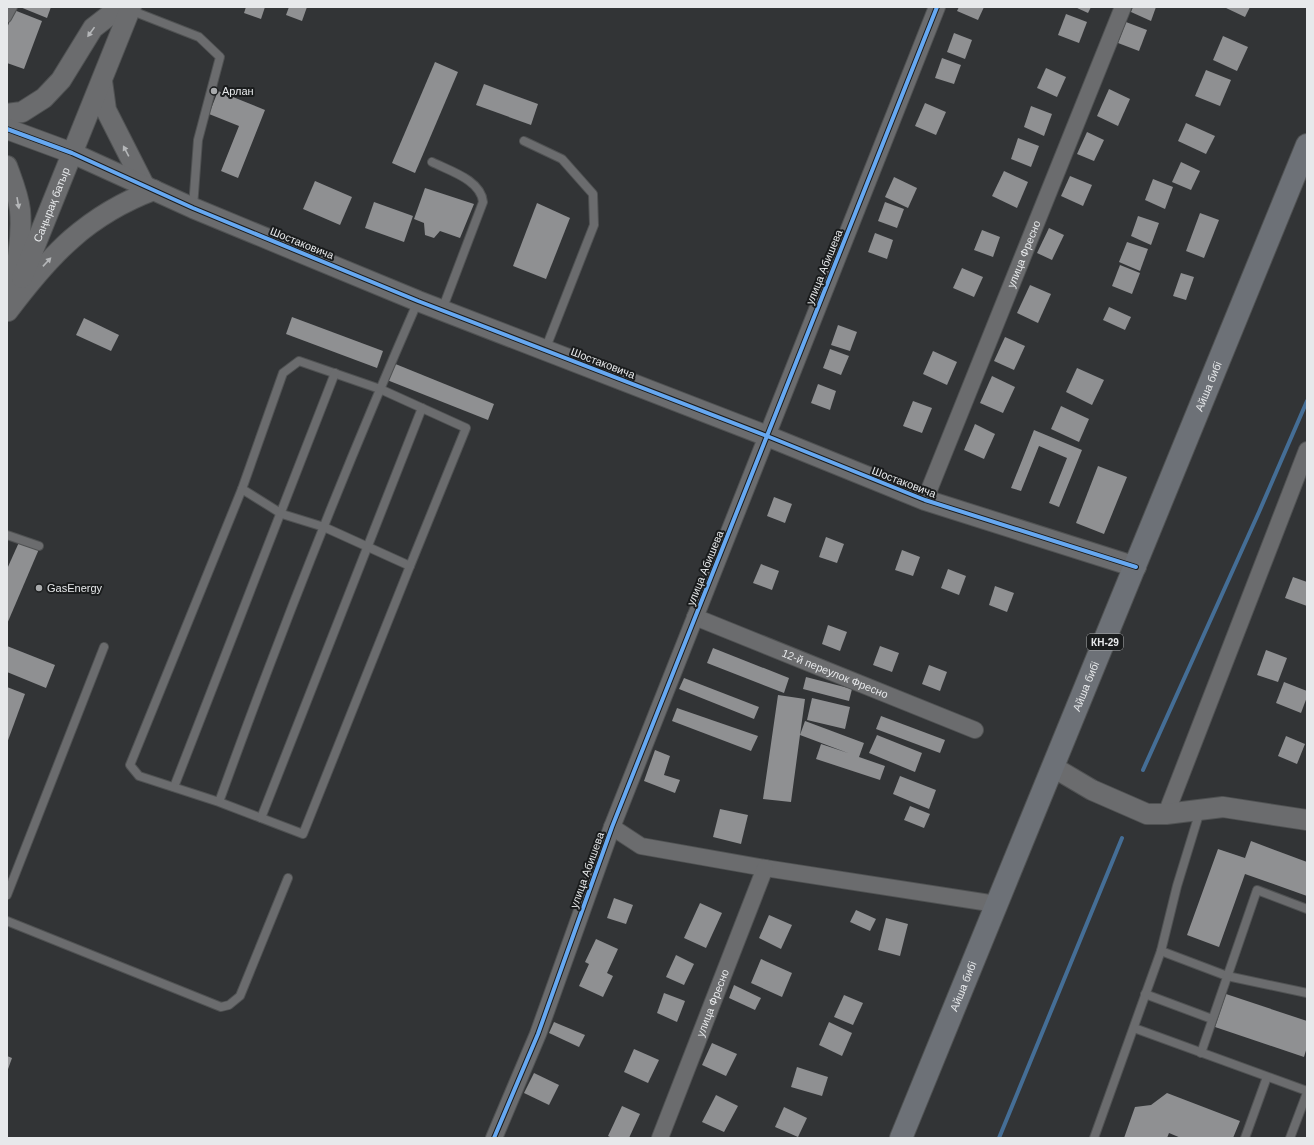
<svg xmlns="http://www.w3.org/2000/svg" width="1314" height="1145" font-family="Arial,sans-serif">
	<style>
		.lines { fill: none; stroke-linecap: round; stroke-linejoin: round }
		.stream { stroke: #456e96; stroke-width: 4 }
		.building { fill: #8f9092 }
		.service-casing { stroke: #505253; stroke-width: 10 }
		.minor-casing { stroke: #505253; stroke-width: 18 }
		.tertiary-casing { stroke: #505253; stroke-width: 22 }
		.primary-casing { stroke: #505253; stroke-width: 24 }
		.service { stroke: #6b6c6e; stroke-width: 8 }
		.minor { stroke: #6b6c6e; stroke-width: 16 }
		.tertiary { stroke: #6b6c6e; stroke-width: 20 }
		.primary { stroke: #6d7177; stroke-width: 22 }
		.cycleway-casing { stroke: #1a1c1d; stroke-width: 6 }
		.cycleway { stroke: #66a8f1; stroke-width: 4 }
		.oneway { fill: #b5b7b9 }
		.poi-dot { fill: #a8aaac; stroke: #1a1c1d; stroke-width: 1.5 }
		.labels { text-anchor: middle; stroke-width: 4; stroke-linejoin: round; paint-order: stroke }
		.shield { fill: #1a1c1d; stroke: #aaacad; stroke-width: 1 }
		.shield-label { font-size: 10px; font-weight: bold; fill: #e7e9eb }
		.poi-label { font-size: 11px; fill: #e7e9eb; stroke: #1a1c1d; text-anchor: start }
		.street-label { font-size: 11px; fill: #e7e9eb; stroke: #1a1c1d }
	</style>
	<rect width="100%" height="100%" fill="#323436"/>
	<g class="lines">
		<g class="stream">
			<polyline points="1143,770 1259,512 1307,401"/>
			<polyline points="999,1138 1122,838"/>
		</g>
	</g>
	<g class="building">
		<polygon points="20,7 51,7 47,18"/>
		<polygon points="246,7 265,7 261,19 244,13"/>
		<polygon points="289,7 307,7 302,21 286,15"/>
		<polygon points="959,7 984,7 978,20 957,11"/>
		<polygon points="1075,7 1091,7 1088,13"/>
		<polygon points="1133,7 1156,7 1151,21 1131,12"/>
		<polygon points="1224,7 1250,7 1245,17"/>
		<polygon points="14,10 42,21 24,69 7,63 7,28"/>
		<polygon points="1066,14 1087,22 1079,43 1058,35"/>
		<polygon points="1126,22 1147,30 1139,51 1118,43"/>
		<polygon points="954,33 972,40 965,59 947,52"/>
		<polygon points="1223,36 1248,47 1237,71 1213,60"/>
		<polygon points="942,58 961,65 954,84 935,78"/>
		<polygon points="435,62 458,72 415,173 392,163"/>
		<polygon points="1046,68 1066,77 1057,97 1037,88"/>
		<polygon points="1206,70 1231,80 1220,106 1195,96"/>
		<polygon points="484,84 538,104 531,125 476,105"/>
		<polygon points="1109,89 1130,99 1118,126 1097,116"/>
		<polygon points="218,91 265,110 238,178 221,171 239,126 209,114"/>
		<polygon points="925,103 946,112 936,135 915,126"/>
		<polygon points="1031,106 1052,114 1044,136 1024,127"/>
		<polygon points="1186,123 1215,136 1206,154 1178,141"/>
		<polygon points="1087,132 1104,140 1094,161 1077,154"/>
		<polygon points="1018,138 1039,146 1031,167 1011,159"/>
		<polygon points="1181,162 1200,171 1191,190 1172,182"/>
		<polygon points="1004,171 1028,182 1017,208 992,196"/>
		<polygon points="1070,176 1092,185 1083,206 1061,196"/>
		<polygon points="894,177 917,188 908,208 885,197"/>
		<polygon points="1153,179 1173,187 1165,209 1145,200"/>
		<polygon points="315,181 352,197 340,225 303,209"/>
		<polygon points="425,188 474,204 460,238 440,231 434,238 425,235 424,223 414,219"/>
		<polygon points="374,202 413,216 404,242 365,228"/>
		<polygon points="885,202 904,209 897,228 878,221"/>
		<polygon points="537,203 570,218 546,279 513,266"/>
		<polygon points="1200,213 1219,220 1204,258 1186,251"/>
		<polygon points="1138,216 1159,223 1151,245 1131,236"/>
		<polygon points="1049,228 1064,235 1052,260 1037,253"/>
		<polygon points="982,230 1000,237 993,257 974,250"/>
		<polygon points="875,233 893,240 887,259 868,252"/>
		<polygon points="1127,242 1148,249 1140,271 1119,262"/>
		<polygon points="1120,265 1140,273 1132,294 1112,286"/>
		<polygon points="962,268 983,277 974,297 953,288"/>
		<polygon points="1181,273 1194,277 1186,300 1173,296"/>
		<polygon points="1030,285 1051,294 1038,323 1017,313"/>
		<polygon points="1109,307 1131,317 1125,330 1103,320"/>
		<polygon points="292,317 383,351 377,368 286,334"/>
		<polygon points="84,318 119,335 111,351 76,335"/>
		<polygon points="838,325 857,332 850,351 831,345"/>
		<polygon points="1005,337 1025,346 1014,370 994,361"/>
		<polygon points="830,349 849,356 841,375 823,368"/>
		<polygon points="933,351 957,362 947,385 923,374"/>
		<polygon points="393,363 494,404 488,420 387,380"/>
		<polygon points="1077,368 1104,380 1092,405 1066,392"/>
		<polygon points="992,376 1015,387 1003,413 980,403"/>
		<polygon points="818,384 836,391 830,410 811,403"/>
		<polygon points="913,401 932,408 922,433 903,426"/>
		<polygon points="1061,406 1089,419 1079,442 1051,429"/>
		<polygon points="975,424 995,434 984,459 964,450"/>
		<polygon points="1034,430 1082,450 1059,507 1049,503 1067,458 1039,446 1021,491 1011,488"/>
		<polygon points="1098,466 1127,477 1104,534 1076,523"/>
		<polygon points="774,497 792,504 785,523 767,516"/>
		<polygon points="826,537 844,544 837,563 819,557"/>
		<polygon points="20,540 39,549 7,624 7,569"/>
		<polygon points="902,550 920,557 913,576 895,570"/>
		<polygon points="761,564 779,571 772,590 753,583"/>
		<polygon points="948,569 966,576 959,595 941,588"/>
		<polygon points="1293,577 1307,582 1307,606 1285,598"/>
		<polygon points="995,586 1014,593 1007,612 989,605"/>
		<polygon points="828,625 847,632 840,651 822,644"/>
		<polygon points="7,646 55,665 46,688 7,672"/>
		<polygon points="880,646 899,653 892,672 873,665"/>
		<polygon points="713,648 789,678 784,693 707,663"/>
		<polygon points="1266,650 1287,658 1278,682 1257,675"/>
		<polygon points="929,665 947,672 940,691 922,684"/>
		<polygon points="806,677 852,689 849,701 803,689"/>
		<polygon points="684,678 759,707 754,719 679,689"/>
		<polygon points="1284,682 1307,691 1307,697 1301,713 1276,703"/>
		<polygon points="7,687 25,694 7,743"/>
		<polygon points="778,695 805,699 800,735 805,721 864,743 859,757 885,766 880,780 816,759 821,744 848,753 800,735 791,802 763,799"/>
		<polygon points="812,698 850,707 845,729 807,720"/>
		<polygon points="677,708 758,736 751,751 672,721"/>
		<polygon points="881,716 945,740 940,753 876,729"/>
		<polygon points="877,735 922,753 915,772 869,753"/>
		<polygon points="1286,736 1305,744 1297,764 1278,756"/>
		<polygon points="655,750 670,756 664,775 680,780 675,793 644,781"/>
		<polygon points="900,776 936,790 929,809 893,794"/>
		<polygon points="910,806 930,814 924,828 904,820"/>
		<polygon points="720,809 748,815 741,844 713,837"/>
		<polygon points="1251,841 1307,862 1307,896 1245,874 1219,947 1187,935 1218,849 1245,858"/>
		<polygon points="614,898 633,905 626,924 607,918"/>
		<polygon points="700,903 722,913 706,948 684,938"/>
		<polygon points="856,910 876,919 870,931 850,922"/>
		<polygon points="769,915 792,925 781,949 759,938"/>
		<polygon points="886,918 908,924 900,956 878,950"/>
		<polygon points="596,939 618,949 607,973 613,976 603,997 579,986 589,964 585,962"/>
		<polygon points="676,955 694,964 684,985 666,977"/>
		<polygon points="761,959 792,973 782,997 751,983"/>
		<polygon points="734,985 761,998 755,1010 729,998"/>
		<polygon points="664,993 685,1001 677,1022 657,1013"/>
		<polygon points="1226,994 1307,1021 1307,1047 1304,1057 1215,1027"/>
		<polygon points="844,995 863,1003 853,1025 834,1017"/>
		<polygon points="554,1022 585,1035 579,1047 549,1033"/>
		<polygon points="829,1022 852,1033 842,1056 819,1045"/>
		<polygon points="712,1043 737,1054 726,1076 702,1065"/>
		<polygon points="634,1049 659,1060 648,1083 624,1072"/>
		<polygon points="7,1056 12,1058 7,1072"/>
		<polygon points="797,1067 828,1077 822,1096 791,1087"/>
		<polygon points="534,1073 559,1085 549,1105 524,1093"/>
		<polygon points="1167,1093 1240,1121 1233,1138 1181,1138 1169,1133 1167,1138 1124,1138 1135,1107 1151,1105"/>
		<polygon points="716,1095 738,1106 724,1132 702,1122"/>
		<polygon points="622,1106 640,1114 629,1138 612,1138 608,1136"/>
		<polygon points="784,1107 807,1118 798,1137 775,1127"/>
	</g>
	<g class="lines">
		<g class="service-casing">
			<g id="service">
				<polyline points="130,10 199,37 220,57 198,140 193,207"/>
				<polyline points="7,18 13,7"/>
				<polyline points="524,141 562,159 593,194 594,225 545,350"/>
				<path d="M432,162C450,171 481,180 483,202L442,310"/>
				<polyline points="242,489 283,373 299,361 380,389 466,428 410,566"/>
				<polyline points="7,535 39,546"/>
				<polyline points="174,787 335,373"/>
				<path d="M219,802L139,776L130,765L242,489L282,514L324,527L410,566L303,834L219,802C280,633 346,466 418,301"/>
				<polyline points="261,818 422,408"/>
				<polyline points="7,895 104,647"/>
				<polyline points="7,921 221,1007 229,1005 240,996 288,878"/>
				<polyline points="1161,951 1227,976 1307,993"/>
				<polyline points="1145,994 1212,1019"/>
				<polyline points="1134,1028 1307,1091"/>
				<polyline points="1201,1053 1257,890 1307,909"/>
				<polyline points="1094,1138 1161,951 1177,886 1200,811"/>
				<polyline points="1245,1138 1267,1077"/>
				<polyline points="1290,1138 1307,1093"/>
			</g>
		</g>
		<g class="minor-casing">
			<g id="minor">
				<path id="s1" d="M925,500L1123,7"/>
				<path id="s2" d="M695,617L975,730"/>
				<polyline points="1166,814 1307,450"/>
				<polyline points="612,827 641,846 765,868 996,904"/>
				<polyline points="494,1138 538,1034 612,827 937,7"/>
				<path id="s3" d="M660,1138L765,868"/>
			</g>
		</g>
		<g class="tertiary-casing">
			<g id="tertiary">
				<polyline points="102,81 106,110 144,185"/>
				<polyline points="7,114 22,112 44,98 61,80 93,28 120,7"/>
				<polyline points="7,129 72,153 193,208 418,301 767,436 925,500 1136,567"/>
				<path d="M7,166C12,180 18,194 20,210C23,243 14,279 8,311C50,255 87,215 154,190"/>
				<path id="s4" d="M22,278L131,7"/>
				<polyline points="1053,767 1092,790 1147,814 1166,814 1223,807 1307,820"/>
			</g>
		</g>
		<g class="primary-casing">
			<g id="primary">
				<path id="s5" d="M901,1138L1307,145"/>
			</g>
		</g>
		<use href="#service" class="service"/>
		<use href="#minor" class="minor"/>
		<use href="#tertiary" class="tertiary"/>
		<use href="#primary" class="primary"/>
		<g class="cycleway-casing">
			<g id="cycleway">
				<polyline points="7,129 72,153 193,208 418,301 767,436 925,500 1136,567"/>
				<polyline points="494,1138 538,1034 612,827 937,7"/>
			</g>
		</g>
		<use href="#cycleway" class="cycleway"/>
	</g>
	<defs><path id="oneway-solid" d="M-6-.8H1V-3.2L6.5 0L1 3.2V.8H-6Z"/></defs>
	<g class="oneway">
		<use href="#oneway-solid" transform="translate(91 32) rotate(126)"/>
		<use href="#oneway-solid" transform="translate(126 151) rotate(-118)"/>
		<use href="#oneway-solid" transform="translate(18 203) rotate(80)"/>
		<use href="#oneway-solid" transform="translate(47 262) rotate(-47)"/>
	</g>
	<g class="poi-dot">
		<circle cx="214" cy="91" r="4"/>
		<circle cx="39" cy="588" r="4"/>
	</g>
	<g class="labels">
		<rect class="shield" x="1087" y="634" width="36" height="16" rx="3"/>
		<g class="shield-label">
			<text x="1105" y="646">КН-29</text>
		</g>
		<g class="poi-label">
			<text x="222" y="95">Арлан</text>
			<text x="47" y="592">GasEnergy</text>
		</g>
		<g class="street-label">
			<text dy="4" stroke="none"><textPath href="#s4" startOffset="79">Саңырақ батыр</textPath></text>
			<text transform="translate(302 243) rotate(22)" y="4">Шостаковича</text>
			<text dy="4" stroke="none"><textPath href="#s1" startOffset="265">улица Фресно</textPath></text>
			<text transform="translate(824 267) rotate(-68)" y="4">улица Абишева</text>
			<text transform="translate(603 363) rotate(21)" y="4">Шостаковича</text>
			<text dy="4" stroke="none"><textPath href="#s5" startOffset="812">Айша бибі</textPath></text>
			<text transform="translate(904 482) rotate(21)" y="4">Шостаковича</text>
			<text transform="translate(705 568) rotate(-68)" y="4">улица Абишева</text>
			<text dy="4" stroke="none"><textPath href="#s2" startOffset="151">12-й переулок Фресно</textPath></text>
			<text dy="4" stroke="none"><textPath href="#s5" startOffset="488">Айша бибі</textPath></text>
			<text transform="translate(587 870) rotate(-70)" y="4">улица Абишева</text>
			<text dy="4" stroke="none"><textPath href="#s5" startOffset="164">Айша бибі</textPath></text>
			<text dy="4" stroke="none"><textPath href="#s3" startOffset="145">улица Фресно</textPath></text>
		</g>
	</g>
	<rect width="1314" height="1145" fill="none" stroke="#e7e9eb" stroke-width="16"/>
</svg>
